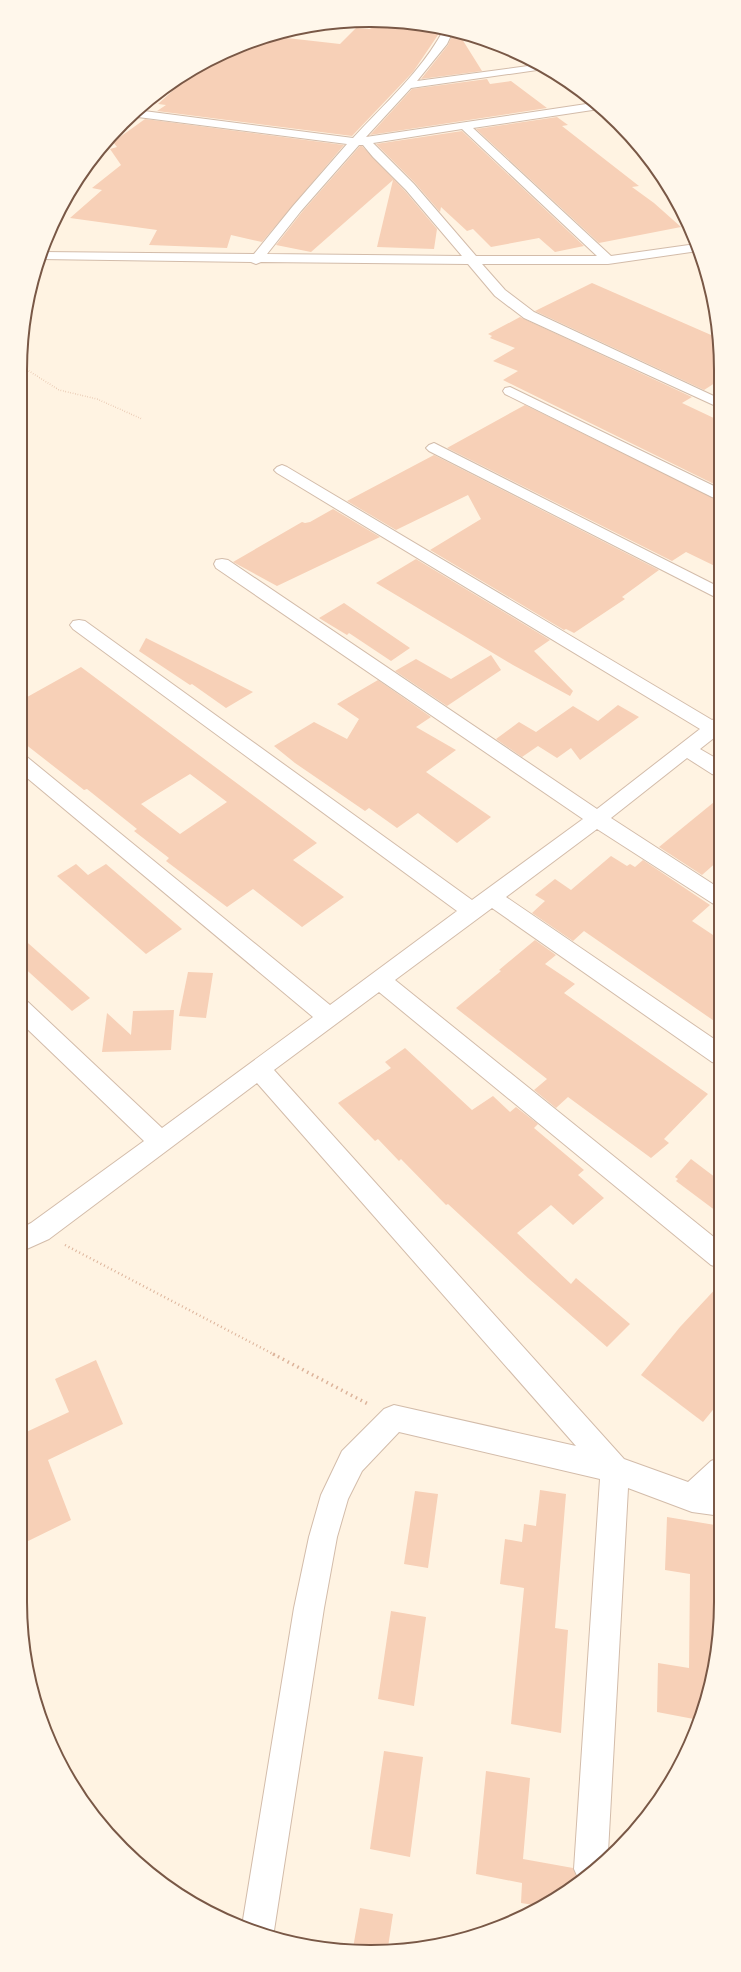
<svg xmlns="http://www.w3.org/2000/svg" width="741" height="1972" font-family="Overpass,sans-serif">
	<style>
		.building { fill: #f7d0b7; fill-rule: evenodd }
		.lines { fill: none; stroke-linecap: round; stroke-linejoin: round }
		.minor-casing { stroke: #d3bcaa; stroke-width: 2 }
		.path-far2 { stroke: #dcb39a; stroke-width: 1.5; stroke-dasharray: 0.5 2; stroke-linecap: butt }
		.path-far1 { stroke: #dcb39a; stroke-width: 2.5; stroke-dasharray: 1 3; stroke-linecap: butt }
		.path { stroke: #dcb39a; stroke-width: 3.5; stroke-dasharray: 1.5 4; stroke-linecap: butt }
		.minor { fill: #fff; fill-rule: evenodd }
		.rim { fill: none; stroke: #795846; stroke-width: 2 }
	</style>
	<rect width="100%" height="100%" fill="#fff3e2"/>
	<g class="building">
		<polygon points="378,21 394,21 442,29 413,72 352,136 157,111 166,105 158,104 180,84 176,80 195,67 226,53 237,54 248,43 258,39 269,36 340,44 356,28 370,29"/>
		<polygon points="454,31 457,31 482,71 421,79 448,45"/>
		<polygon points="487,79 490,84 511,81 547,108 370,135 412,89"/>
		<polygon points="557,117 568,125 562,126 639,186 632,187 654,203 681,227 599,243 476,129"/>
		<polygon points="145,119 344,145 262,242 231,235 227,248 149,245 157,230 70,218 102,190 92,188 121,165 110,149 117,147 113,142"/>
		<polygon points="462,131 584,246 555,252 539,238 491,247 473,229 467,231 441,207 440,212 415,183 376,144"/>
		<polygon points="360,146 362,146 405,191 437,229 434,249 377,247 393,180 311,252 276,245 302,212"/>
		<polygon points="592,283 718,338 718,381 704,390 535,311"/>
		<polygon points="520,317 692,397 682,403 718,420 718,486 503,380 518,371 493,361 515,348 490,338 492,336 488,334"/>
		<polygon points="525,405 718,500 719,568 686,552 672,561 447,448"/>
		<polygon points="434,455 659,570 622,597 625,599 574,633 566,629 564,630 430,550 481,519 468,495 396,530 347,501"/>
		<polygon points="333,509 380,537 277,586 233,562 302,522 305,523 310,522"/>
		<polygon points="416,559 550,640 534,651 573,691 570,696 513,665 376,583"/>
		<polygon points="344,603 410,648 391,661 349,633 347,635 319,618"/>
		<polygon points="146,638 190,660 253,692 226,708 192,684 190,685 139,651"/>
		<polygon points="491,655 501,670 447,706 395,671 416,659 451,679"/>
		<path d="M81,667L317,843L293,860L344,897L302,927L253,889L227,907L166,861L169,858L134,831L137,829L87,789L84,790L20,740V701ZM190,774L227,802L180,834L141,804Z"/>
		<polygon points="378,680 431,717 416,727 456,750 426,772 491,817 457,843 418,813 397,828 369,808 365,811 295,763 274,746 314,722 347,739 359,719 337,704"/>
		<polygon points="618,705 639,717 580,760 571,748 557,758 538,746 522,757 496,739 519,722 536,732 573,706 598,721"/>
		<polygon points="719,798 719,860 702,875 659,847"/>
		<polygon points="611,856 627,866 630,864 635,867 643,860 710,905 692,921 719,939 720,1025 584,931 573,941 532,913 545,901 535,895 555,879 571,890"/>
		<polygon points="76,864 88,875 106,864 182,929 146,954 57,876"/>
		<polygon points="20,936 90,998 72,1011 20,964"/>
		<polygon points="535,940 556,955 545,964 575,984 564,993 708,1094 664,1139 669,1143 651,1158 568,1097 556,1108 534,1090 547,1079 456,1008 501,971 499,970"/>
		<polygon points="188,972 213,973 206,1018 179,1016"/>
		<polygon points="174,1010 171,1050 102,1052 107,1013 131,1035 133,1011"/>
		<polygon points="405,1048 472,1110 493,1096 510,1112 516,1107 538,1124 534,1128 584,1170 578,1175 604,1198 573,1225 551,1205 517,1233 571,1284 576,1278 630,1324 607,1347 528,1278 448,1204 446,1205 401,1159 399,1161 378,1139 375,1141 338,1103 391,1068 385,1062"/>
		<polygon points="691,1159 720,1181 720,1214 676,1181 678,1179 675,1177"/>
		<polygon points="720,1284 721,1400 703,1422 641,1375 680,1327"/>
		<polygon points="96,1360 123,1424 48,1460 71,1520 20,1545 20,1435 69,1412 55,1379"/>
		<polygon points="540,1490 566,1494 555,1628 568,1630 561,1733 511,1724 524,1588 500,1584 505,1539 522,1542 524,1524 536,1526"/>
		<polygon points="415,1491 438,1494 428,1568 404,1564"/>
		<polygon points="667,1517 721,1526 721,1602 709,1692 699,1720 657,1712 658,1663 689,1668 690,1574 665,1570"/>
		<polygon points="391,1611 426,1617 414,1706 378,1699"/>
		<polygon points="384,1751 423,1757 410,1857 370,1849"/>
		<polygon points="486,1771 530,1778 523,1859 573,1868 578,1881 565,1893 540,1906 521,1903 522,1883 476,1874"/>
		<polygon points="360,1908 393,1914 388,1947 353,1948"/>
	</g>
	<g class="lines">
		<g class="minor-casing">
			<g id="minor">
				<path d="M444,29L453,31L447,44L417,81L535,65L544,69L411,88L366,137L593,103L599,109L473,128L611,256L696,244L698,251L608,264H482L505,290L534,312L718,398V407L524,318L495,296L468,264L261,262L256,264L251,262L40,259L42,252L254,254L293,206L347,144L138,117L132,122L125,123L140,107L157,95L158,97L157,99L144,111L353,138C384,104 422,71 444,29ZM462,129L597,256H476L414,184L373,143ZM359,145H363L373,157L406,190L462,256L267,254L301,211Z"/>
				<polygon points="510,387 718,488 718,499 712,497 505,394 503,391 505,388"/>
				<polygon points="434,443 719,587 719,599 429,451 426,448 429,445"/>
				<polygon points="282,465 287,467 712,720 719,718 719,734 700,749 719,760 719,776 712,774 687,758 611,818 719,888 719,906 712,903 597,829 506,897 720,1043 720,1064 712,1062 492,908 395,980 720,1242 720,1268 711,1265 379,992 274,1070 624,1459 688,1482 711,1461 721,1457 721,1516 692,1512 628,1488 608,1852 579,1880 574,1869 600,1479 399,1432 362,1471 348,1499 337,1537 324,1608 273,1937 258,1933 242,1926 294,1608 309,1537 321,1495 342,1451 384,1409 394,1405 576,1446 257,1083 49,1239 20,1252 20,1229 31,1223 144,1141 20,1022 20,999 28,1002 162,1128 313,1017 20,772 20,756 27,757 330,1005 457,911 73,629 70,625 73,621 79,620 85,621 472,900 583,819 216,568 214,564 216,560 222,559 228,560 597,809 700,729 277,473 274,470 277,467"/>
			</g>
		</g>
		<polyline class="path-far2" points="21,361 29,371 59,390 97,399 142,419"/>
		<polyline class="path-far1" points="65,1245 275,1355"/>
		<polyline class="path" points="273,1354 368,1404"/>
		<use href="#minor" class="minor"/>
	</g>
	<path d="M0 0H741V1972H0ZM370 27H371A343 343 0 0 1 714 370V1602A343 343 0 0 1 371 1945H370A343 343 0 0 1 27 1602V370A343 343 0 0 1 370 27Z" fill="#fff7eb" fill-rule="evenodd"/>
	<path class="rim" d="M370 27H371A343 343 0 0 1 714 370V1602A343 343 0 0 1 371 1945H370A343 343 0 0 1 27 1602V370A343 343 0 0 1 370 27Z"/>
</svg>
